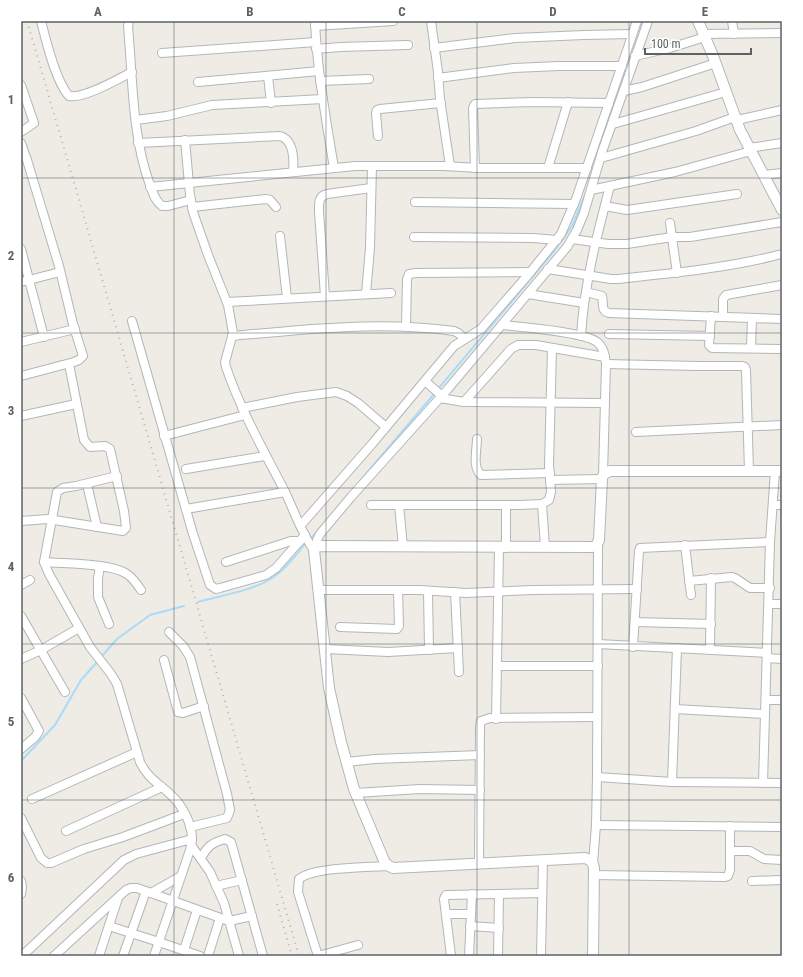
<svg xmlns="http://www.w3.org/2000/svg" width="803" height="977" font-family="'Roboto Condensed',sans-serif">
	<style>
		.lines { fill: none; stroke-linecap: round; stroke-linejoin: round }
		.stream { stroke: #aadbf9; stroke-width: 2 }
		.minor-casing { stroke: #b3b6b9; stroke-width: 10 }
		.tertiary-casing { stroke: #b3b6b9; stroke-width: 12 }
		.minor { stroke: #fff; stroke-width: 8 }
		.tertiary { stroke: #fff; stroke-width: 10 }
		.rail { stroke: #b3b4b5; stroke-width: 2; stroke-dasharray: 1 5; stroke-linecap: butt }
		.grid { fill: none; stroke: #5d6165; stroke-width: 1; stroke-opacity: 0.55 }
		.neatline { fill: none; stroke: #5d6165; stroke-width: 1.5 }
		.grid-label { font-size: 13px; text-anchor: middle; font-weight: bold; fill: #5d6165 }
	</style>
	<rect width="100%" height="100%" fill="#eeece5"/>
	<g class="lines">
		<g class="stream">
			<polyline points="640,31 644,21"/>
			<polyline points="438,389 555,250 572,226 586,193"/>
			<polyline points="360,481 435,393"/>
			<polyline points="309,540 317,532"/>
			<path d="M198,602C218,596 251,591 269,580C283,572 295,556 306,543"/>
			<polyline points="101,657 117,639 150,615 184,606"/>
			<polyline points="21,761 55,725 81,680 98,661"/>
		</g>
		<g class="minor-casing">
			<g id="minor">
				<path d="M41,21C46,41 56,82 69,96C84,99 118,79 132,72"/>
				<path d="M129,21L128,26L129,39C133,88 133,139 150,185C153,193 155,201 162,206H168L191,200"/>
				<path d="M315,21C317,70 326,119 334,168"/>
				<polyline points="431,21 438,72 440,99 450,166"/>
				<polyline points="732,21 734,34"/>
				<polyline points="315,26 393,21"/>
				<polyline points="704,34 782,33"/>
				<polyline points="434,48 515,38 584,35 632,34"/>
				<polyline points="316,49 340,47 408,45"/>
				<polyline points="162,53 316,42"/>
				<polyline points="635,56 670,48 705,37"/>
				<polyline points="268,76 271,103"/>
				<polyline points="438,78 514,68 559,66 622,66"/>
				<polyline points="320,81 369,79"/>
				<polyline points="198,82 319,71"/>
				<polyline points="21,85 34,123 21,132"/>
				<polyline points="624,91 642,87 716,63"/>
				<polyline points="136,120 167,116 212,105 323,99"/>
				<polyline points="737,120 782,110"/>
				<polyline points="613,124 726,92"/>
				<polyline points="378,136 376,113 377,110 380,109 441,103"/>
				<path d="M185,140L190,195L193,212L208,255L228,305L233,333L225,362L226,367C241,411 264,451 285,492C294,510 302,535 314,550"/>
				<polyline points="21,143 27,160 59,266 73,324 83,356 79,360 74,362 21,376"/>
				<path d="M138,143L280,136C294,140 294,160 293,172"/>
				<polyline points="749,148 782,143"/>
				<polyline points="601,158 696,131 735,117"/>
				<polyline points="475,168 473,108 475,104 533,102 609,103"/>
				<polyline points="548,168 568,102"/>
				<polyline points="764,175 782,173"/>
				<polyline points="150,187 355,166 444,166 479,168 587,168"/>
				<polyline points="591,190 675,172 751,151"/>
				<polyline points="415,202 574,204"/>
				<polyline points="605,206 627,210 641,208 737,194"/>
				<polyline points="192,207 266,199 270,200 276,207"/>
				<polyline points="670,223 677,273"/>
				<polyline points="280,236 287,298"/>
				<polyline points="414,237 533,238 557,240"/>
				<polyline points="572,239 608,244 627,244 672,237 690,237 782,222"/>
				<polyline points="21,249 44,337"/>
				<path d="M548,269L611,279H618C673,273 728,268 782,254"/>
				<polyline points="21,282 60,272"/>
				<path d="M586,292L602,296C604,302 600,311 609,313L782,319"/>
				<polyline points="366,294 370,248 372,166"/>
				<polyline points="528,294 584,303"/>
				<path d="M325,296L319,212C319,204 318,196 327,194L371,188"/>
				<polyline points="227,302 391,293"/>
				<polyline points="711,316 709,345 712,348 782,349"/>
				<polyline points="723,317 723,299 726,295 782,285"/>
				<polyline points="132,321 193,534 210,585 216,589 220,588 266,575 276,568 305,535"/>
				<path d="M503,325C521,327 585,332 597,342C604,347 605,357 606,364L603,475"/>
				<polyline points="406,326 407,279 409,274 416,273 530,272"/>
				<polyline points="609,334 710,336"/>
				<path d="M232,336C306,329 380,321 454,331L458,333L465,339"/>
				<path d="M581,336C584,285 597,235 610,186"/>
				<polyline points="21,342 75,329"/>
				<polyline points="751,348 752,318"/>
				<polyline points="606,364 698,366 742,366 745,367 746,370 749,471"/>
				<polyline points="425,381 442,396"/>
				<polyline points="440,398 464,402 604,403"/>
				<polyline points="464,402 511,349 518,345 536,345 605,357"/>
				<polyline points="242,408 297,397 336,392 347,396 358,403 386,427"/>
				<polyline points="21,416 76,404"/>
				<polyline points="636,432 782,425"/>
				<polyline points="164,436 245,415"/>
				<path d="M477,439C477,449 472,467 481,475L550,473"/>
				<polyline points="186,469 265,456"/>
				<path d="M117,476L76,486L63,488L57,492L44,562L49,574L90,647L111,674L117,684L140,762C147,778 161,785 172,796C182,805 192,824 192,838C192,842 191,846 190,850L154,956"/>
				<polyline points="550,480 602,479"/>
				<polyline points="87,484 97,527"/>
				<polyline points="542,504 545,547"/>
				<polyline points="371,505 520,505 542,504 549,500 551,492 549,465 552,348"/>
				<polyline points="399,505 403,547"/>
				<polyline points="773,505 782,505"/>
				<polyline points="186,509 285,492"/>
				<polyline points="21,521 48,519 123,531 126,528 124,511 110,449 105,446 90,447 84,440 69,364"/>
				<polyline points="301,525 372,444 454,346 481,329 528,275 561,234 576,199 637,21"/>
				<polyline points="685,545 691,595"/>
				<polyline points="316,547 317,540 320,534 351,497 447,390 567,247 577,230 584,213 602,152 648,21"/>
				<polyline points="506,548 506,505"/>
				<path d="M44,562C65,564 110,563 127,574C133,578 137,584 141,590"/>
				<polyline points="226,562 291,541 300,541"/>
				<polyline points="100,566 98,578 98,597 109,624"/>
				<polyline points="689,581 732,577 735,578 750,588 770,588"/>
				<polyline points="21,585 30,580"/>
				<polyline points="318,590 420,590 466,593 532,590 637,589"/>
				<polyline points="428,591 429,650"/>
				<polyline points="455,592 459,672"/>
				<polyline points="769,604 782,604"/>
				<polyline points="21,616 65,692"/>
				<polyline points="635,622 711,624"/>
				<polyline points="340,627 397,629 399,626 398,591"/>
				<polyline points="169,632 183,646 190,657 227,794 230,810 227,818 190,827"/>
				<polyline points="598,644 767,653"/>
				<polyline points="633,647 639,551 640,548 770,542"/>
				<polyline points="326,649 388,652 458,648"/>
				<polyline points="710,649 711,578"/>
				<polyline points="767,658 782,659"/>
				<polyline points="21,659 41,650 79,628"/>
				<polyline points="164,660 178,712 183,713 204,706"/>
				<polyline points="498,666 598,666"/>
				<polyline points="21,698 39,731 35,737 21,749"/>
				<polyline points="766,700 782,700"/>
				<polyline points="675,709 765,714"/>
				<polyline points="496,719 499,548"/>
				<polyline points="346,762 375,759 480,755"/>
				<polyline points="597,777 672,782 782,783"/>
				<polyline points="672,782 677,648"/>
				<polyline points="763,783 770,542 775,471"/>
				<polyline points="355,793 420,789 480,790"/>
				<polyline points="32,799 137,752"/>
				<polyline points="21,818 41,858 47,863 51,863 84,849 123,837 184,814"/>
				<polyline points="596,825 782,827"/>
				<polyline points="66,831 162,787"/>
				<polyline points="191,845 210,872 224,903 239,956"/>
				<polyline points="730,851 750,851 764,859 782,860"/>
				<path d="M201,858C208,846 211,843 225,839L231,842L263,956"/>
				<polyline points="593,863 596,825 597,777 598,543"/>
				<polyline points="479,864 480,726 481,721 490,718 597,717"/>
				<polyline points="594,875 725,877 728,876 730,870 730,826"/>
				<polyline points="21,881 22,887 21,894"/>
				<polyline points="752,881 782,880"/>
				<polyline points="216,886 242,880"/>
				<polyline points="151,893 181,876"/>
				<polyline points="446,914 471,914"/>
				<polyline points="109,926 159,942 200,956"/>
				<polyline points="470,926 499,928"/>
				<polyline points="184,950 197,910"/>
				<polyline points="22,956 124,860 136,854 192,839"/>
				<polyline points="54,956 126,890 131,888 137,888 229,921 252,916"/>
				<polyline points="99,956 118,898"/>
				<polyline points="123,956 146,891"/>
				<polyline points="208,956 220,918"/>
				<path d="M318,956L298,892L299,879C313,867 368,867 389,866"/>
				<polyline points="318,956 358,945"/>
				<polyline points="451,956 444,899 446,895 541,893"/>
				<polyline points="469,956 472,894"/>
				<polyline points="498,956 499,894"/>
				<polyline points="541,956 543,860"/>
			</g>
		</g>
		<g class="tertiary-casing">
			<g id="tertiary">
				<polyline points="698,21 713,56 740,130 782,210"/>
				<path d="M593,956L594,868C593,862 591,860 585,858L393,868L389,866L385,863L354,789L341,742L329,688L314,550L316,547L321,546L592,547L596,546L599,540L602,479C603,474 605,473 610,471H782"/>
			</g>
		</g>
		<use href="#minor" class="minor"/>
		<use href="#tertiary" class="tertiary"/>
		<g class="rail">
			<polyline points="27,21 299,956"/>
			<polyline points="277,904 292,956"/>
		</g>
	</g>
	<path class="grid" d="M174,21V956M326,21V956M477,21V956M629,21V956M21,178H782M21,333H782M21,488H782M21,644H782M21,800H782"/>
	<rect width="803" height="977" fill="none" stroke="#ffffff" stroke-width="44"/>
	<path d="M645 48v6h106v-6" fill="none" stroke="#5d6165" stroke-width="2"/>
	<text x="651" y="48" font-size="12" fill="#5d6165" stroke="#ffffff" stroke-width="3" paint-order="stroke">100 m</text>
	<rect x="22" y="22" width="759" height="933" class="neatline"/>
	<g class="grid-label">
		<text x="98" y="16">A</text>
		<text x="250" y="16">B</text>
		<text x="402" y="16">C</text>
		<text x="553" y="16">D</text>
		<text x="705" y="16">E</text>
		<text x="11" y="104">1</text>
		<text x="11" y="260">2</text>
		<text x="11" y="415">3</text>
		<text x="11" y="571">4</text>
		<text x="11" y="726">5</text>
		<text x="11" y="882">6</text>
	</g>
</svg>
